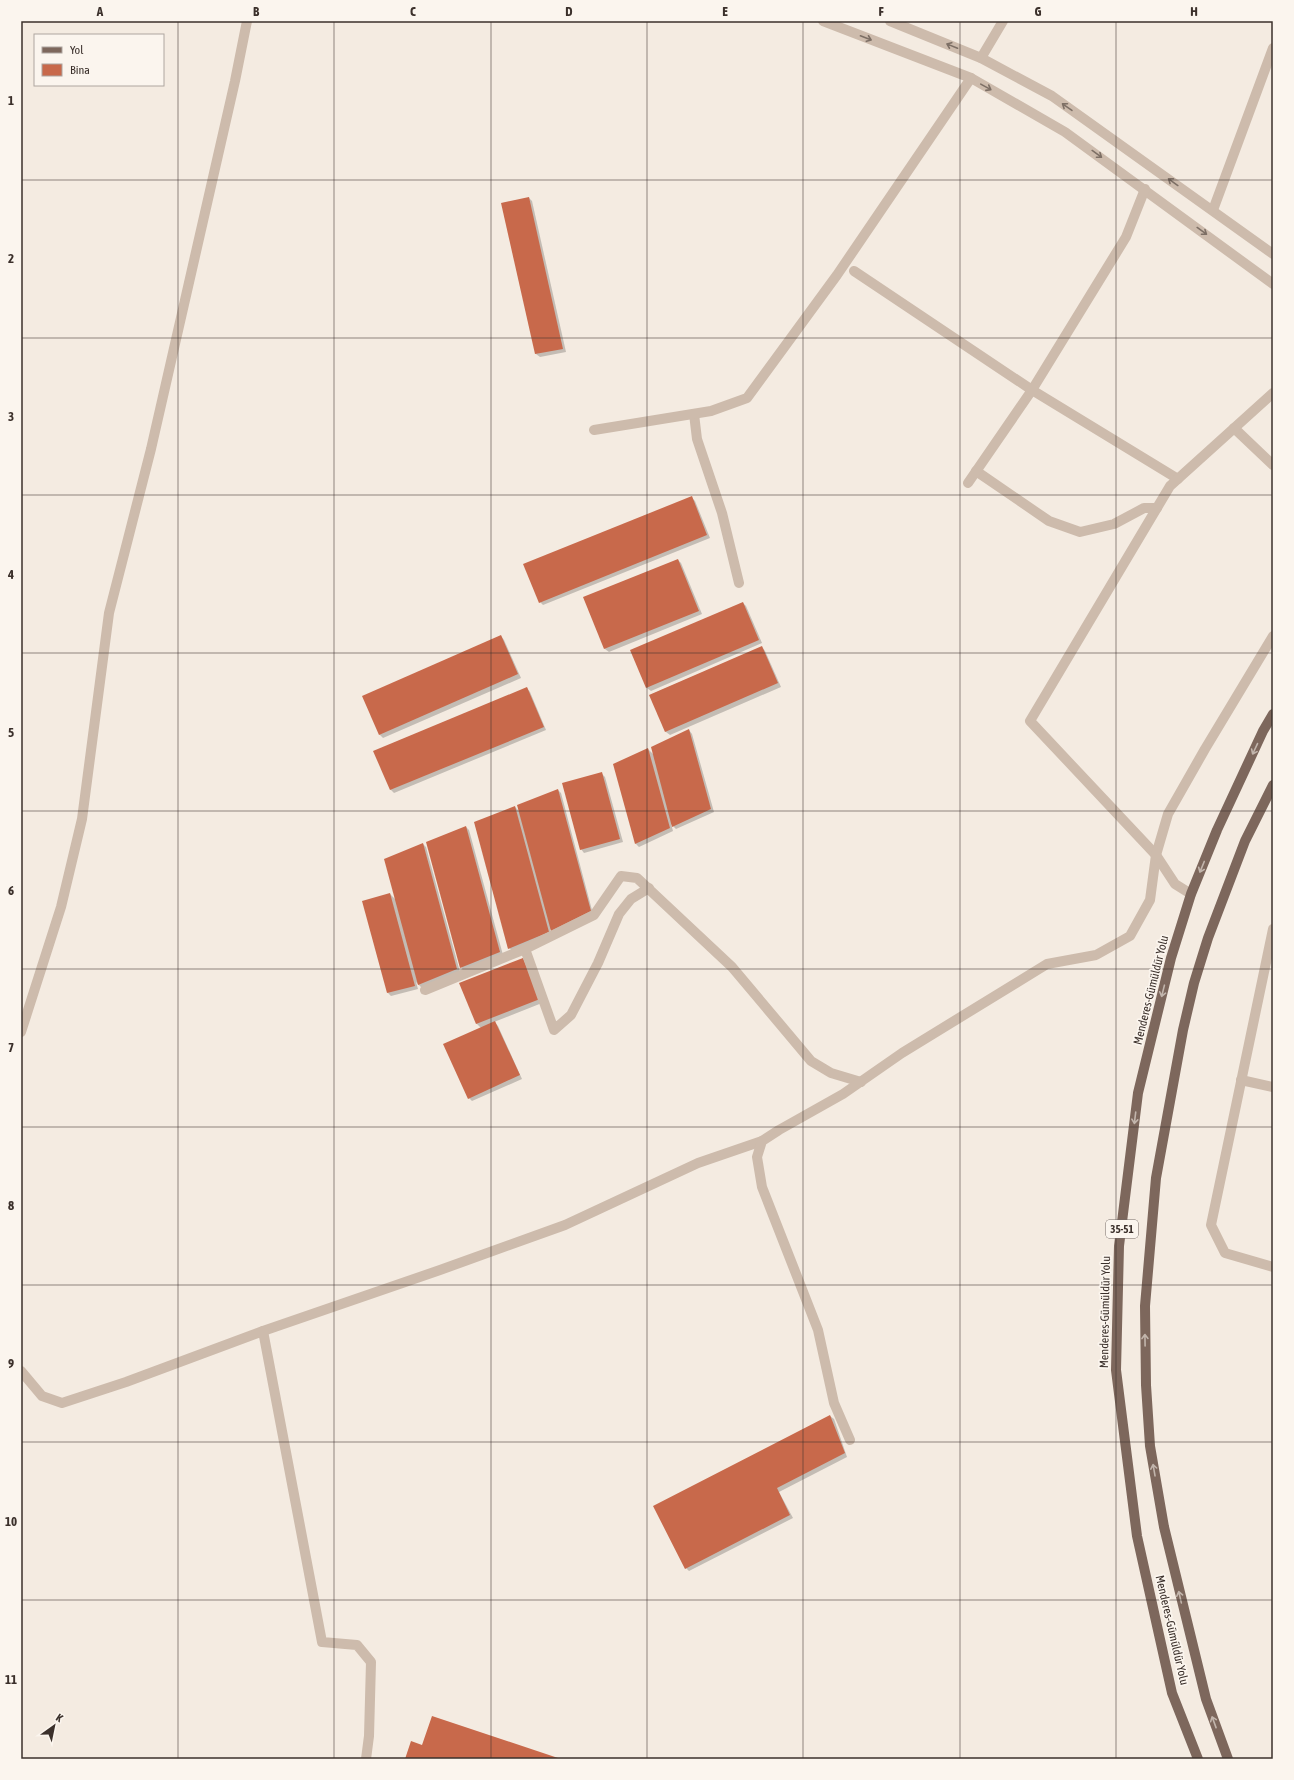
<svg xmlns="http://www.w3.org/2000/svg" width="1294" height="1780" font-family="'Asap Condensed',sans-serif">
	<style>
		.shadow { fill: #0003 }
		.building { fill: #c8694b }
		.lines { fill: none; stroke-linecap: round; stroke-linejoin: round }
		.minor { stroke: #cdbbac; stroke-width: 10 }
		.major { stroke: #7d675c; stroke-width: 10 }
		.oneway { stroke: #7d6f65 }
		.oneway2 { stroke: #c2b5ac }
		.grid { fill: none; stroke: #3b302b; stroke-width: 1; stroke-opacity: 0.55 }
		.labels { text-anchor: middle; stroke-width: 3.5; stroke-linejoin: round; paint-order: stroke }
		.shield { fill: #fbf5ee; stroke: #756b66; stroke-width: 1 }
		.shield-label { font-size: 11px; font-weight: bold; fill: #3b302b }
		.street-label { font-size: 12px; fill: #3b302b; stroke: #fbf5ee }
		.neatline { fill: none; stroke: #3b302b; stroke-width: 1.5 }
		.grid-label { font-size: 13px; text-anchor: middle; font-weight: bold; fill: #3b302b }
	</style>
	<rect width="100%" height="100%" fill="#f4ebe1"/>
	<g class="shadow">
		<polygon points="529,198 532,201 566,352 540,357 536,354 503,203"/>
		<polygon points="691,497 695,501 710,538 543,605 540,602"/>
		<polygon points="678,560 681,563 702,614 609,652 605,649 584,598"/>
		<polygon points="743,603 746,606 762,643 651,691 647,688 631,651"/>
		<polygon points="501,636 504,640 521,678 383,738 380,735 363,697"/>
		<polygon points="762,647 765,651 781,687 670,735 666,732 650,695"/>
		<polygon points="527,688 530,692 546,730 394,793 391,790 375,751"/>
		<polygon points="689,730 692,734 714,812 676,829 671,824 673,831 639,847 636,844 648,749 654,755"/>
		<polygon points="602,774 605,777 623,842 584,853 581,849"/>
		<polygon points="558,790 561,793 593,914 555,934 550,929 552,935 513,951 509,948 475,823 515,807 520,812"/>
		<polygon points="466,827 469,830 503,955 464,971 461,967"/>
		<polygon points="423,844 426,847 460,972 422,988 416,982 418,989 391,996 388,993 390,894 396,900"/>
		<polygon points="523,959 542,1003 494,1022 498,1026 522,1079 472,1101 469,1098 481,1028 477,1024 461,984"/>
		<polygon points="830,1416 834,1419 847,1457 779,1492 793,1518 689,1571 686,1568"/>
	</g>
	<g class="building">
		<polygon points="529,197 563,349 535,354 501,203"/>
		<polygon points="692,496 707,535 539,603 523,564"/>
		<polygon points="678,559 699,611 604,649 583,597"/>
		<polygon points="743,602 759,640 646,688 630,650"/>
		<polygon points="501,635 518,674 379,735 362,696"/>
		<polygon points="762,646 778,683 665,732 649,695"/>
		<polygon points="527,687 544,727 390,790 373,751"/>
		<polygon points="689,729 711,809 672,827 651,747"/>
		<polygon points="648,748 670,828 635,844 613,764"/>
		<polygon points="602,772 620,839 580,850 562,783"/>
		<polygon points="558,789 591,911 551,931 517,805"/>
		<polygon points="515,806 549,932 508,949 474,822"/>
		<polygon points="466,826 500,952 460,968 426,842"/>
		<polygon points="423,843 457,969 418,985 384,859"/>
		<polygon points="390,893 415,986 387,993 362,901"/>
		<polygon points="523,958 540,999 476,1024 459,983"/>
		<polygon points="495,1021 520,1075 468,1099 443,1044"/>
		<polygon points="830,1415 845,1453 777,1488 790,1515 685,1569 653,1506"/>
		<polygon points="432,1716 561,1759 405,1759 411,1741 422,1745"/>
	</g>
	<g class="lines">
		<g class="minor">
			<polyline points="823,21 971,78 1065,132 1273,284"/>
			<polyline points="890,21 981,58 1052,96 1273,254"/>
			<polyline points="981,58 1003,21"/>
			<polyline points="1213,210 1273,48"/>
			<polyline points="854,271 1032,390 1178,479"/>
			<polyline points="694,414 697,439 722,513 739,583"/>
			<polyline points="1234,428 1273,465"/>
			<polyline points="594,430 711,411 747,398 837,275 971,78"/>
			<polyline points="976,471 1049,521 1080,532 1114,524 1144,508 1157,508"/>
			<polyline points="968,483 1032,390 1126,237 1145,189"/>
			<polyline points="1191,894 1175,884 1156,855 1030,721 1170,486 1273,393"/>
			<polyline points="1273,929 1211,1225 1225,1253 1273,1267"/>
			<polyline points="525,949 554,1030 571,1015 598,963 619,914 631,899 649,888"/>
			<polyline points="425,990 525,949 594,915 621,876 637,878 732,967 811,1061 831,1073 861,1082"/>
			<polyline points="21,1032 61,907 82,819 109,613 151,449 235,81 247,21"/>
			<polyline points="1241,1080 1273,1087"/>
			<polyline points="263,1331 440,1270 565,1225 698,1163 762,1141"/>
			<polyline points="21,1371 42,1396 62,1403 126,1382 263,1331 322,1642 357,1645 371,1662 369,1736 366,1759"/>
			<polyline points="850,1440 834,1403 818,1330 762,1187 757,1157 762,1141 779,1130 843,1094 902,1053 1047,964 1096,955 1130,936 1150,900 1156,855 1168,814 1205,749 1273,636"/>
		</g>
		<g class="major">
			<polyline points="1198,1759 1172,1693 1137,1536 1116,1370 1119,1246 1138,1093 1171,958 1191,894 1217,830 1263,731 1273,714"/>
			<polyline points="1228,1759 1206,1699 1164,1527 1150,1446 1146,1385 1145,1306 1156,1178 1183,1030 1194,983 1208,938 1245,841 1273,785"/>
		</g>
	</g>
	<defs><path id="oneway-shaft" d="M-6 0H5M1.5-3L5.5 0L1.5 3" fill="none" stroke-width="1.6" stroke-linecap="round" stroke-linejoin="round"/></defs>
	<g class="oneway">
		<use href="#oneway-shaft" transform="translate(866 38) rotate(21)"/>
		<use href="#oneway-shaft" transform="translate(952 46) rotate(-158)"/>
		<use href="#oneway-shaft" transform="translate(986 87) rotate(29)"/>
		<use href="#oneway-shaft" transform="translate(1067 107) rotate(-145)"/>
		<use href="#oneway-shaft" transform="translate(1097 154) rotate(36)"/>
		<use href="#oneway-shaft" transform="translate(1173 182) rotate(-144)"/>
		<use href="#oneway-shaft" transform="translate(1202 231) rotate(36)"/>
	</g>
	<g class="oneway2">
		<use href="#oneway-shaft" transform="translate(1255 749) rotate(115)"/>
		<use href="#oneway-shaft" transform="translate(1202 867) rotate(112)"/>
		<use href="#oneway-shaft" transform="translate(1163 991) rotate(104)"/>
		<use href="#oneway-shaft" transform="translate(1135 1118) rotate(97)"/>
		<use href="#oneway-shaft" transform="translate(1145 1340) rotate(-91)"/>
		<use href="#oneway-shaft" transform="translate(1154 1470) rotate(-100)"/>
		<use href="#oneway-shaft" transform="translate(1180 1597) rotate(-103)"/>
		<use href="#oneway-shaft" transform="translate(1214 1722) rotate(-110)"/>
	</g>
	<path class="grid" d="M178,21V1759M334,21V1759M491,21V1759M647,21V1759M803,21V1759M960,21V1759M1116,21V1759M21,180H1273M21,338H1273M21,495H1273M21,653H1273M21,811H1273M21,969H1273M21,1127H1273M21,1285H1273M21,1442H1273M21,1600H1273"/>
	<g class="labels">
		<rect class="shield" x="1106" y="1220" width="32" height="18" rx="3"/>
		<g class="shield-label">
			<text x="1122" y="1233">35-51</text>
		</g>
		<g class="street-label">
			<text transform="translate(1151 990) rotate(-76)" y="4">Menderes-Gümüldür Yolu</text>
			<text transform="translate(1105 1312) rotate(-89)" y="4">Menderes-Gümüldür Yolu</text>
			<text transform="translate(1172 1630) rotate(77)" y="4">Menderes-Gümüldür Yolu</text>
		</g>
	</g>
	<rect width="1294" height="1780" fill="none" stroke="#fbf5ee" stroke-width="44"/>
	<rect x="34" y="34" width="130" height="52" fill="#fbf5ee" stroke="#aea6a0"/>
	<rect x="42" y="47" width="20" height="6" fill="#7d675c" stroke="#aea6a0"/>
	<text x="70" y="54" font-size="12" fill="#3b302b">Yol</text>
	<rect x="42" y="64" width="20" height="12" fill="#c8694b" stroke="#aea6a0"/>
	<text x="70" y="74" font-size="12" fill="#3b302b">Bina</text>
	<g transform="translate(54 1726) rotate(33)" stroke="#fbf5ee" stroke-width="3" paint-order="stroke">
	<path d="M0-3L7 15L0 10L-7 15Z" fill="#3b302b"/>
	<text y="-6" font-size="11" font-weight="bold" text-anchor="middle" fill="#3b302b">K</text>
	</g>
	<rect x="22" y="22" width="1250" height="1736" class="neatline"/>
	<g class="grid-label">
		<text x="100" y="16">A</text>
		<text x="256" y="16">B</text>
		<text x="413" y="16">C</text>
		<text x="569" y="16">D</text>
		<text x="725" y="16">E</text>
		<text x="881" y="16">F</text>
		<text x="1038" y="16">G</text>
		<text x="1194" y="16">H</text>
		<text x="11" y="105">1</text>
		<text x="11" y="263">2</text>
		<text x="11" y="421">3</text>
		<text x="11" y="579">4</text>
		<text x="11" y="737">5</text>
		<text x="11" y="895">6</text>
		<text x="11" y="1052">7</text>
		<text x="11" y="1210">8</text>
		<text x="11" y="1368">9</text>
		<text x="11" y="1526">10</text>
		<text x="11" y="1684">11</text>
	</g>
</svg>
